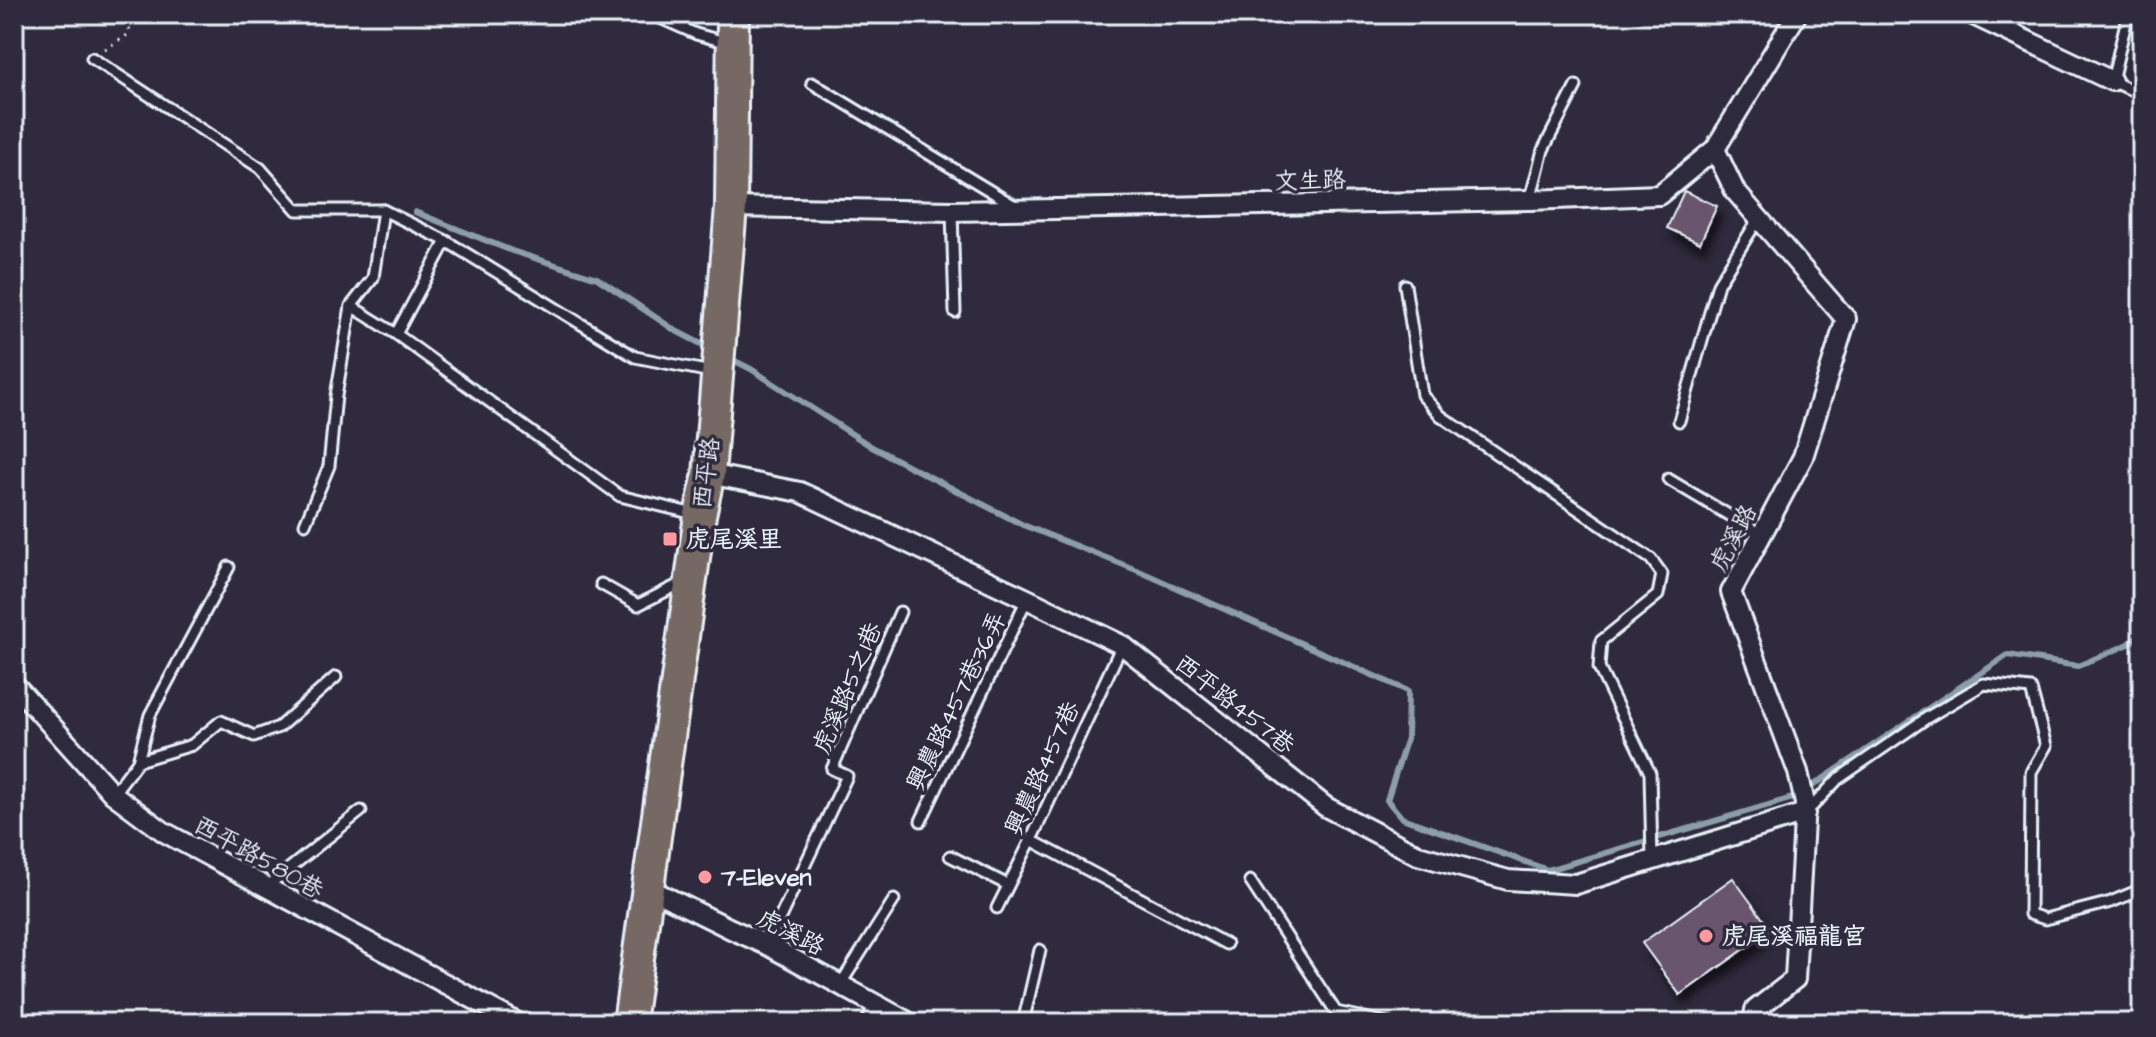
<svg xmlns="http://www.w3.org/2000/svg" width="2156" height="1037" font-family="'Architects Daughter','LXGW WenKai TC',sans-serif">
	<style>
		.lines { fill: none; stroke-linecap: round; stroke-linejoin: round }
		.stream { stroke: #8c9ea9; stroke-width: 6 }
		.building { fill: #69556e; stroke: #e8f1f8; stroke-width: 2; filter: url(#shadow) }
		.service-casing { stroke: #e8f1f8; stroke-width: 15 }
		.minor-casing { stroke: #e8f1f8; stroke-width: 24 }
		.primary-casing { stroke: #e8f1f8; stroke-width: 36 }
		.path { stroke: #e8f1f8; stroke-width: 3; stroke-dasharray: 2 6; stroke-linecap: butt }
		.service { stroke: #2f2a3d; stroke-width: 9 }
		.minor { stroke: #2f2a3d; stroke-width: 18 }
		.primary { stroke: #766964; stroke-width: 30 }
		.poi-dot { fill: #ff9aa2; stroke: #2f2a3d; stroke-width: 3 }
		.labels { text-anchor: middle; stroke-width: 7; stroke-linejoin: round; paint-order: stroke }
		.street-label { font-size: 24px; fill: #e8f1f8; stroke: #2f2a3d }
		.poi-label { font-size: 24px; font-weight: bold; fill: #e8f1f8; stroke: #2f2a3d; text-anchor: start }
	</style>
	<defs>
		<filter id="shadow"><feDropShadow dx="5" dy="9" stdDeviation="4" flood-color="#0009"/></filter>
	</defs>
	<rect width="100%" height="100%" fill="#2f2a3d"/>
	<filter id="ink" filterUnits="userSpaceOnUse"><feTurbulence type="fractalNoise" baseFrequency=".0125" numOctaves="2"/><feDisplacementMap in="SourceGraphic" scale="16" xChannelSelector="R" yChannelSelector="G"/><feConvolveMatrix kernelMatrix="1 2 1 2 8 2 1 2 1" color-interpolation-filters="sRGB"/></filter>
	<g filter="url(#ink)">
		<g class="lines">
			<g class="stream">
				<polyline points="415,212 512,251 597,278 676,331 711,349"/>
				<polyline points="729,358 751,369 872,447 1023,525 1139,571 1408,691 1407,738 1387,800 1402,818 1548,870 1796,797 2008,655 2078,666 2129,644 2142,632"/>
			</g>
		</g>
		<g class="building">
			<polygon points="1684,191 1717,206 1700,243 1667,228"/>
			<polygon points="1733,878 1771,930 1680,995 1642,943"/>
		</g>
		<g class="lines">
			<g class="service-casing">
				<g id="service">
					<polyline points="651,14 696,34 729,43"/>
					<polyline points="2128,14 2112,81 2142,95"/>
					<polyline points="92,58 260,168 297,210 383,210 446,241"/>
					<polyline points="812,83 1015,206"/>
					<polyline points="1530,200 1543,150 1576,86"/>
					<polyline points="383,210 373,278 351,306 396,334"/>
					<polyline points="952,211 955,312"/>
					<polyline points="1405,285 1422,395 1441,416 1651,559 1662,574 1658,595 1601,641 1599,668 1650,773 1652,860"/>
					<polyline points="1679,421 1718,284 1759,218"/>
					<polyline points="1668,479 1762,535"/>
					<polyline points="694,514 620,496 396,334 446,241 635,357 711,372"/>
					<polyline points="305,524 329,466 336,396 351,306"/>
					<polyline points="601,584 638,605 684,582"/>
					<polyline points="138,761 150,715 229,567"/>
					<polyline points="113,794 138,761 192,745 221,721 254,736 279,727 336,677"/>
					<polyline points="1806,813 1838,779 1928,717 1984,684 2031,689 2046,746 2031,772 2030,914 2045,919 2111,902 2142,889"/>
					<polyline points="921,821 1027,599"/>
					<polyline points="1031,840 1226,944"/>
					<polyline points="950,856 1008,885"/>
					<polyline points="1250,881 1336,1012 1388,1023"/>
					<polyline points="265,888 361,811"/>
					<polyline points="997,908 1031,840 1122,645"/>
					<polyline points="767,945 847,776 832,769 900,612"/>
					<polyline points="840,985 894,900"/>
					<polyline points="866,1023 875,1004"/>
					<polyline points="1023,1023 1040,950"/>
				</g>
			</g>
			<g class="minor-casing">
				<g id="minor">
					<polyline points="1971,14 2112,81"/>
					<polyline points="1715,149 1735,191 1846,319 1803,457 1731,592 1798,772 1805,803 1795,979 1755,1010 1753,1023"/>
					<polyline points="731,207 952,211 1530,200 1659,195 1715,149 1797,14"/>
					<polyline points="709,474 800,492 1027,599 1122,645 1326,807 1418,855 1508,880 1576,884 1805,813"/>
					<polyline points="14,684 113,794 164,832 518,1023"/>
					<polyline points="648,888 731,929 767,945 910,1023"/>
				</g>
			</g>
			<g class="primary-casing">
				<polyline id="primary" points="629,1023 700,515 709,474 731,207 733,14"/>
			</g>
			<polyline class="path" points="105,49 129,34 130,14"/>
			<use href="#service" class="service"/>
			<use href="#minor" class="minor"/>
			<use href="#primary" class="primary"/>
		</g>
	</g>
	<g class="poi-dot">
		<rect x="662" y="531" width="16" height="16" rx="4"/>
		<circle cx="705" cy="877" r="8"/>
		<circle cx="1706" cy="936" r="8"/>
	</g>
	<g class="labels">
		<g class="street-label">
			<text transform="translate(1310 180) rotate(-1)" y="8">文生路</text>
			<text transform="translate(706 473) rotate(-82)" y="8">西平路</text>
			<text transform="translate(1733 538) rotate(-62)" y="8">虎溪路</text>
			<text transform="translate(847 688) rotate(-67)" y="8">虎溪路5之1巷</text>
			<text transform="translate(956 701) rotate(-64)" y="8">興農路457巷36弄</text>
			<text transform="translate(1235 704) rotate(38)" y="8">西平路457巷</text>
			<text transform="translate(1042 768) rotate(-65)" y="8">興農路457巷</text>
			<text transform="translate(259 857) rotate(29)" y="8">西平路580巷</text>
			<text transform="translate(791 932) rotate(27)" y="8">虎溪路</text>
		</g>
		<g class="poi-label">
			<text x="686" y="547">虎尾溪里</text>
			<text x="721" y="885">7-Eleven</text>
			<text x="1722" y="944">虎尾溪福龍宮</text>
		</g>
	</g>
	<rect width="2156" height="1037" fill="none" stroke="#2f2a3d" stroke-width="48"/>
	<rect x="24" y="24" width="2108" height="989" fill="none" stroke="#e8f1f8" stroke-width="3" filter="url(#ink)"/>
</svg>
